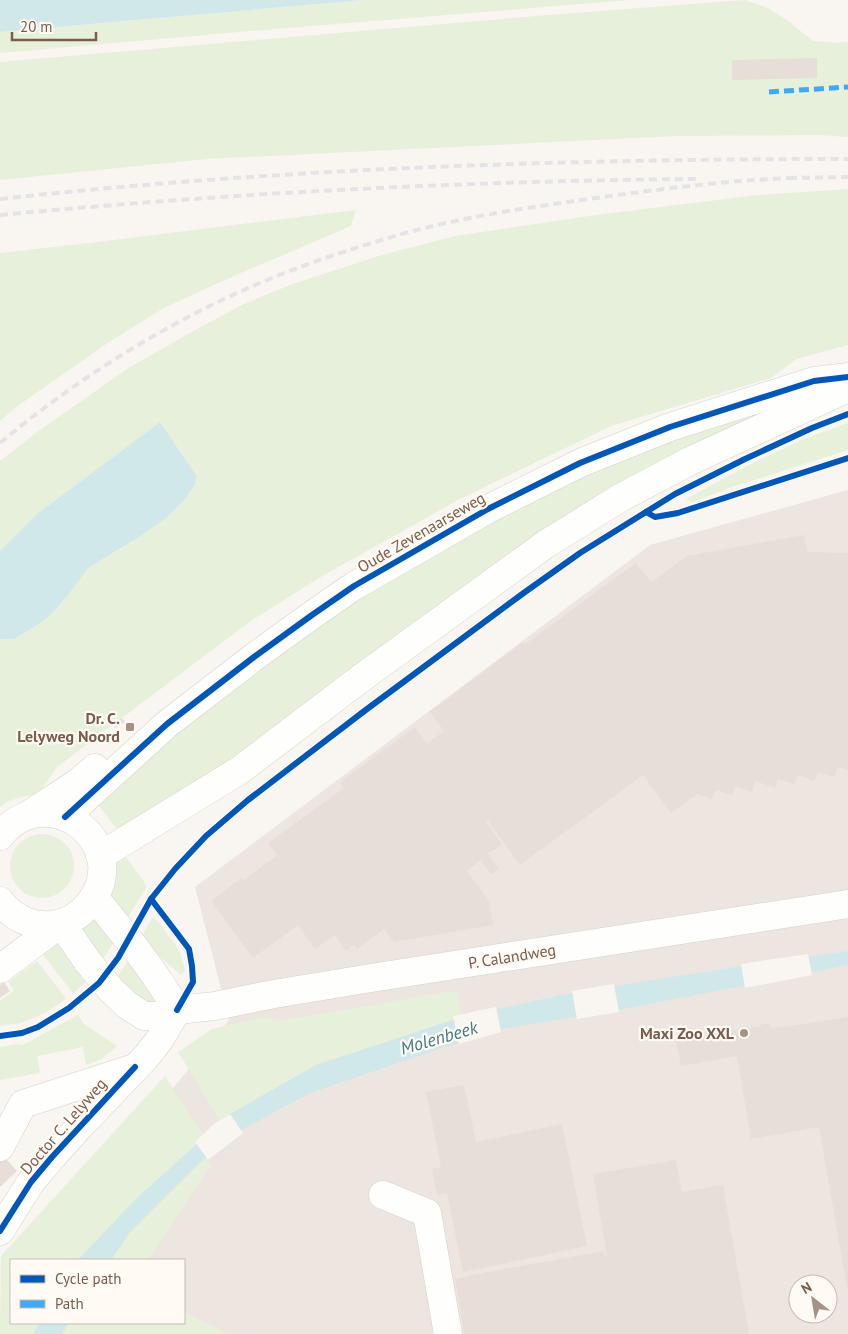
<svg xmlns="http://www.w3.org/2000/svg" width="848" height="1334" font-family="'PT Sans',sans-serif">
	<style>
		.industrial { fill: #ede5e0; fill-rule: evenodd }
		.green { fill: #e7f0db }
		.water { fill: #d0e8ea }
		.pier { fill: #f9f5f0 }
		.building { fill: #e6ded7 }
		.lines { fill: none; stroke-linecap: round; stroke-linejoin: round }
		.minor-casing { stroke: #d7d1cb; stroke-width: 29 }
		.minor { stroke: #fefefd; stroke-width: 28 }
		.rail { stroke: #e6e3e7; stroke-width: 4; stroke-dasharray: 8 5; stroke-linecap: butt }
		.quiet { stroke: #3fa9f5; stroke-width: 5; stroke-dasharray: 10 5; stroke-linecap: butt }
		.cycleway-casing { stroke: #fffaf3; stroke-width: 9 }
		.cycleway { stroke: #0057b8; stroke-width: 6 }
		.poi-dot { fill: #a69286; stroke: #fffaf3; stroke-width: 2 }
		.labels { text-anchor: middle; stroke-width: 4.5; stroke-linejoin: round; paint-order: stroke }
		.street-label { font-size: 16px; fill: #7a5c4d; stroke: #fffaf3 }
		.poi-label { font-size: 16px; font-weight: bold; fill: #7a5c4d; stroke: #fffaf3; text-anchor: end }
		.water-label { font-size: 18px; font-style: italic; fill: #437c86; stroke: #fffaf3 }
	</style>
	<rect width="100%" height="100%" fill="#f9f5f0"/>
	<path class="industrial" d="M848,490V1334H0V1313L11,1323H184V1260H32L229,1020L195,887L650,545ZM798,1284H828V1314H798Z"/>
	<g class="green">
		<polygon points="363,0 630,0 239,32 0,53 0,32"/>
		<polygon points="744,0 766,7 787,20 813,41 838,43 848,42 848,137 818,135 676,136 207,159 0,180 0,62 548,15"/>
		<polygon points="848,189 848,345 796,359 771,378 611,426 460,499 324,575 252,620 57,767 42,789 32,795 21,797 7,802 0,807 0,639 14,639 42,622 54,611 68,595 87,568 123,547 196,475 160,422 37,514 0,551 0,461 37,432 127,369 186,335 242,305 290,285 375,257 455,236 603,214 758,195"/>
		<polygon points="356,210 351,226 227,279 164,308 109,342 19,405 0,421 0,253 89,243"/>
		<polygon points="810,388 171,803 117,829 96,802 163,741 382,579 582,472"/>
		<polygon points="848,423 848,450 732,487 692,502 686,499 751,464 806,438"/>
		<circle cx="42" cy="866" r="32"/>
		<polygon points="124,854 147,886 125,922 112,907 107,884 109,872 116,861"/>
		<polygon points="95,911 116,939 101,962 74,927"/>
		<polygon points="153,917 157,920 179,950 185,970 181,975 140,939"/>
		<polygon points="51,937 62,945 89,979 73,993 37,947"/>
		<path d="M130,958L159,1001C146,1009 125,988 116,979Z"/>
		<polygon points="37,961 66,999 45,1013 21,1023 0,1026 0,1001 14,991 8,982"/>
		<polygon points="452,991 457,993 462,1017 316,1065 221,1122 178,1052 212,1029 259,1018 285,1020"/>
		<polygon points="78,1015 84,1024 117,1046 102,1059 86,1065 83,1047 37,1056 40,1073 0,1080 0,1047 17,1044 23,1045"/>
		<polygon points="165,1076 205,1137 138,1197 78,1260 11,1260 11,1323 40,1323 33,1334 0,1334 1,1256"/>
		<polygon points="205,1158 212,1165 148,1260 111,1260 130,1232"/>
		<polygon points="184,1312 230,1334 62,1334 69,1323 184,1323"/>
	</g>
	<g class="water">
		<polygon points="0,0 363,0 0,32"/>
		<polygon points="160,422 196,475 195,484 185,499 167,517 142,535 88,568 68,595 54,611 42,622 14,639 0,639 0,551 37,514"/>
		<polygon points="848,951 848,965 619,1010 501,1029 436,1050 310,1093 245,1128 198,1164 130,1232 111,1260 78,1260 138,1197 230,1114 316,1065 462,1017 571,993 742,966"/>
		<polygon points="40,1323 69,1323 62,1334 33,1334"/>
	</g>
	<g class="pier">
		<polygon points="808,954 812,975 745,988 741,964"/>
		<polygon points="614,984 619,1012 577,1019 572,991"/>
		<polygon points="496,1007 501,1032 459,1044 453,1016"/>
		<polygon points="230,1114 243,1133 208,1160 195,1142 214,1124"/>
	</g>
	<g class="building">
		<polygon points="817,58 817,78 732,80 732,60"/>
		<polygon points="804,535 807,552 848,553 848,770 838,767 834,777 818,772 814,781 798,775 794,784 778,779 775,788 756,781 752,792 735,786 732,795 716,790 712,799 697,794 671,813 643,775 520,865 488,821 486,822 502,844 488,854 499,869 491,874 480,860 467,871 489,901 493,925 394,942 384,929 357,949 354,945 346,951 335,935 315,949 298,925 253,958 211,901 242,878 244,880 277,855 268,843 344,788 340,782 415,727 426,743 428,743 444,731 430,712 522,643 524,645 636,563 651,582 687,556"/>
		<polygon points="122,718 125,722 115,728 113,724"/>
		<polygon points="4,982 10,991 0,998 0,985"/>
		<polygon points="848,1017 848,1288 847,1288 819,1127 751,1139 737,1056 681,1066 676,1040 761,1026 760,1025 769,1023 771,1029"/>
		<polygon points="464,1085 476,1142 562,1124 587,1246 463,1272 447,1193 437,1195 432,1169 441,1167 426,1092"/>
		<polygon points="0,1152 17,1171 0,1187"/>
		<polygon points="676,1160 682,1192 723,1185 749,1334 464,1334 455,1279 488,1272 604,1251 605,1257 607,1256 593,1174"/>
	</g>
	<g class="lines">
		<g class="minor-casing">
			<g id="minor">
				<polyline points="28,815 76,784 95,768"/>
				<polyline points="65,817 167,724 254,657 312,615 354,586 488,509 580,463 670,427 814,381 848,377"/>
				<path d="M0,836C47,776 136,845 89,904C80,915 67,923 53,925C32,927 13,918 0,901"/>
				<polyline points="100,856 240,770 360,679 546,544 620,498 690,461 848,388"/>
				<path d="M94,897C123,933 154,969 177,1010"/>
				<polyline points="61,923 88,962 112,991 127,1005 144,1016 161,1016 177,1010 215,1006 274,994 371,978 848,904"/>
				<polyline points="0,969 61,923"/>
				<polyline points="0,1147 23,1104 131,1069"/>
				<polyline points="383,1195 427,1213 448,1334"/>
				<polyline points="0,1231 31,1182 52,1157 79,1127 146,1057 160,1039 177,1010"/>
			</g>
		</g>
		<use href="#minor" class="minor"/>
		<g class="rail">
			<polyline points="789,178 848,177"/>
			<path d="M0,199C281,168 565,159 848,159"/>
			<path d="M0,215C231,193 464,181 696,179"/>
			<path d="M0,443C67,387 141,339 220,301C280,272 345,250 409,232C472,215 539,206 603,197C668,188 731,180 796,178"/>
		</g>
		<polyline class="quiet" points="769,92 848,87"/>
		<g class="cycleway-casing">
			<g id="cycleway">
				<polyline points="646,512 655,517 678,513 848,458"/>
				<polyline points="65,817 167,724 254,657 312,615 354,586 488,509 580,463 670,427 814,381 848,377"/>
				<polyline points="151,899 189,949 192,966 193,982 177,1010"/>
				<polyline points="0,1036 22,1033 38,1027 69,1008 99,983 118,958 151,899 175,869 206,836 248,800 367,709 525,592 580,553 675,494 745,459 812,428 848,414"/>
				<polyline points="0,1231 31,1182 52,1157 135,1067"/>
			</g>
		</g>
		<use href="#cycleway" class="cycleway"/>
	</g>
	<g class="poi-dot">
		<rect x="125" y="722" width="10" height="10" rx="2.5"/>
		<circle cx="744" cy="1033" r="5"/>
	</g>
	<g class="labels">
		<g class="street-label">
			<text transform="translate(421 532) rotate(-30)" y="6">Oude Zevenaarseweg</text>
			<text transform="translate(512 956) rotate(-9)" y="6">P. Calandweg</text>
			<text transform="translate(63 1126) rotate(-49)" y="6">Doctor C. Lelyweg</text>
		</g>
		<g class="poi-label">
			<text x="120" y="724">Dr. C.<tspan x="120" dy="18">Lelyweg Noord</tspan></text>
			<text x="734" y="1039">Maxi Zoo XXL</text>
		</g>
		<g class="water-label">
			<text transform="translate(439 1038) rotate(-16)" y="6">Molenbeek</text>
		</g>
	</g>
	<rect x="10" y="1259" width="175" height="65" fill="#fffaf3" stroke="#cabbb1"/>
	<rect x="20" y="1275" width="25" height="8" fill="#0057b8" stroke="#cabbb1"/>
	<text x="55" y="1284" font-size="15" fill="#7a5c4d">Cycle path</text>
	<rect x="20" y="1300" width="25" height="8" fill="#3fa9f5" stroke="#cabbb1"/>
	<text x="55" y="1309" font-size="15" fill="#7a5c4d">Path</text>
	<g transform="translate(813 1299) rotate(329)"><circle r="24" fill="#fffaf3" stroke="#cabbb1"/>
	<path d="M0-4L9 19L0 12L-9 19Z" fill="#a69286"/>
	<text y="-8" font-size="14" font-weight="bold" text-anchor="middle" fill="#7a5c4d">N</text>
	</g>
	<path d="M12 32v8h84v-8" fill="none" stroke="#7a5c4d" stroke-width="2.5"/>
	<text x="20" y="32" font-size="15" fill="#7a5c4d" stroke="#fffaf3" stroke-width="4" paint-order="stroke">20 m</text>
</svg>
